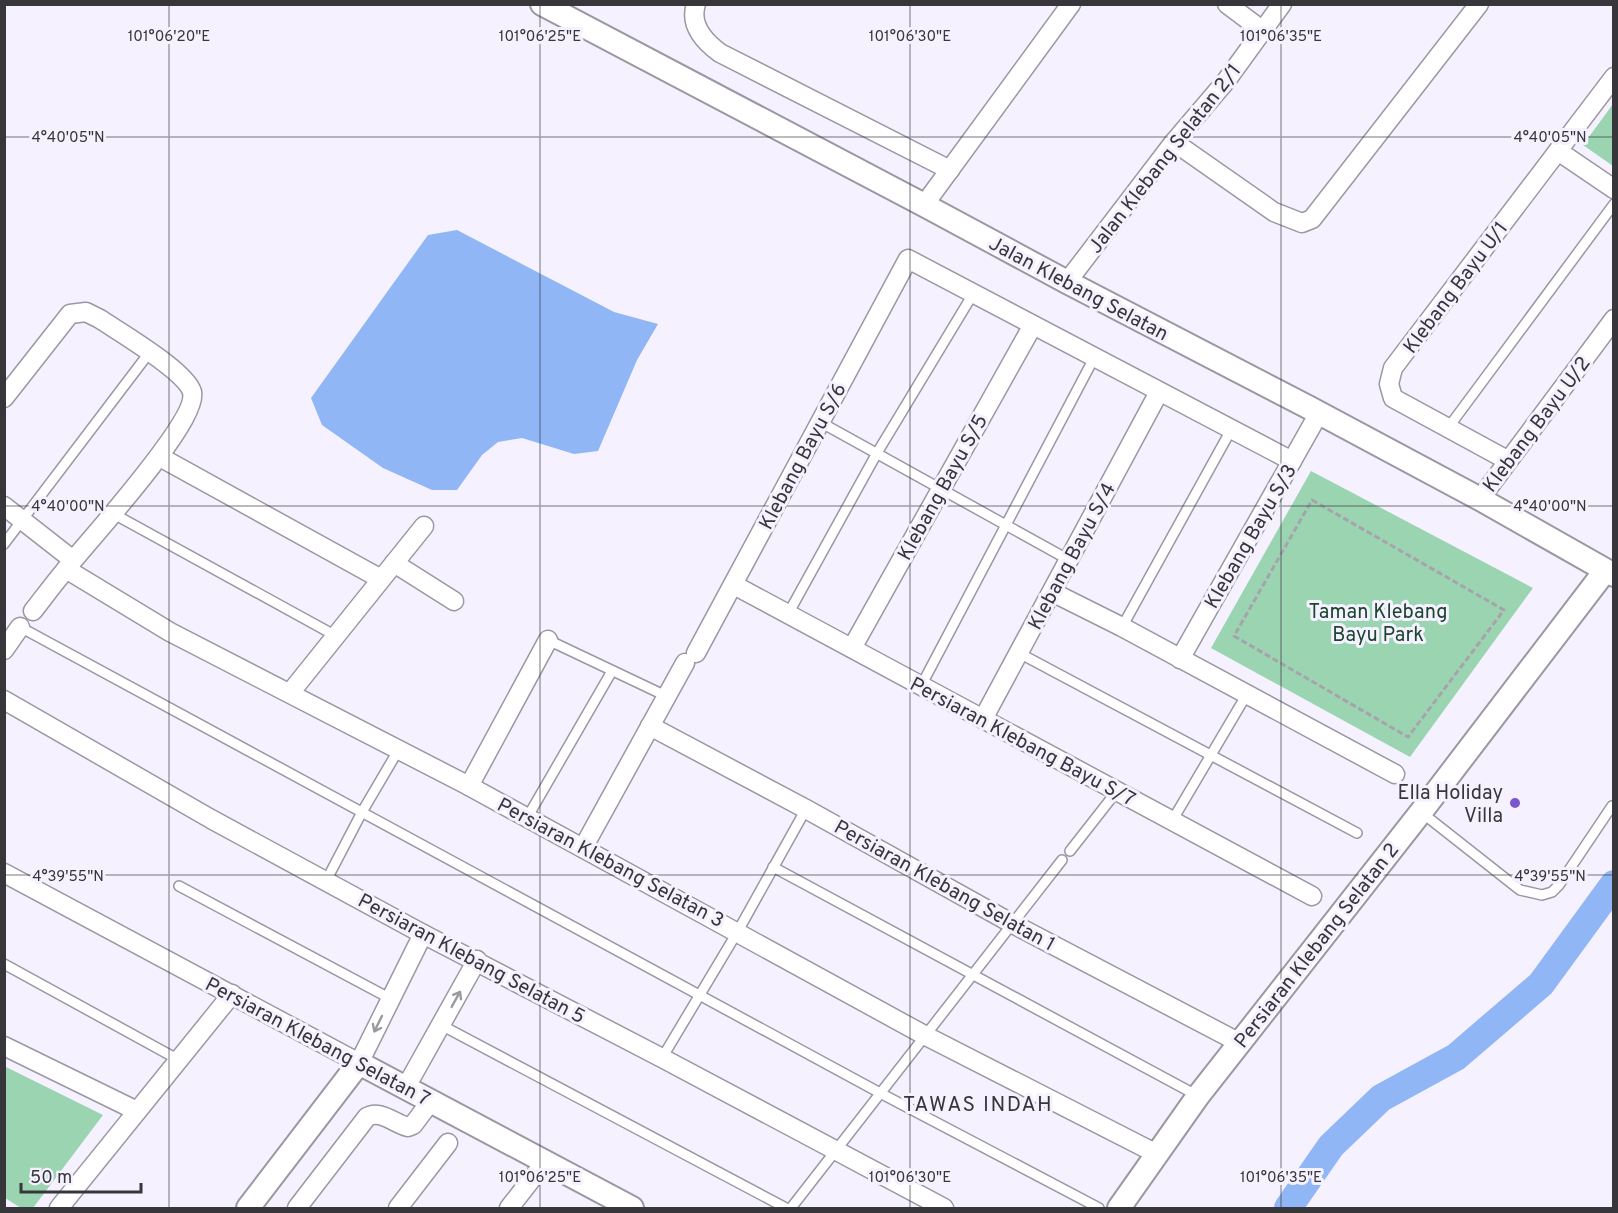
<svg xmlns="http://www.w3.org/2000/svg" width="1618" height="1213" font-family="Overpass,sans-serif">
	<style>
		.green { fill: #9bd4b1 }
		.water { fill: #90b6f5 }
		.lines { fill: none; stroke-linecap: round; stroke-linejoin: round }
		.river { stroke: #90b6f5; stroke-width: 28 }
		.service-casing { stroke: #9b97a3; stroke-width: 12 }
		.minor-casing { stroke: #9b97a3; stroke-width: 21 }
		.tertiary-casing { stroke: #9b97a3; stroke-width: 26 }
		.path { stroke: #a6a3ad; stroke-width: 3; stroke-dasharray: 6 3; stroke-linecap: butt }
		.service { stroke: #fff; stroke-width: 9 }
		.minor { stroke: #fff; stroke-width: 18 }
		.tertiary { stroke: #fff; stroke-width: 22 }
		.oneway { stroke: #9b9a9d }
		.ticks { fill: none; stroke: #37363b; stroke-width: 1.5; stroke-opacity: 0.45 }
		.poi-dot { fill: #7c54ce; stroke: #f5f1fe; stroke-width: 2 }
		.labels { text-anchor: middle; stroke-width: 6; stroke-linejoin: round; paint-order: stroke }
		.street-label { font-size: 20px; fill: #37363b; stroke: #f5f1fe }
		.park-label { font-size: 20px; fill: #1b452e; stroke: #f5f1fe }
		.poi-label { font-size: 20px; fill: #37363b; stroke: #f5f1fe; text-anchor: end }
		.neighbourhood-label { font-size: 21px; letter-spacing: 1.5px; fill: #37363b; stroke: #f5f1fe }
		.ticks-label { font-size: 15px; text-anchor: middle; fill: #37363b; stroke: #f5f1fe; stroke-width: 6; stroke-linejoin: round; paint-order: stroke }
	</style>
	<rect width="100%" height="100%" fill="#f5f1fe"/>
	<g class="green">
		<polygon points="1613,104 1614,166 1613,166 1583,145"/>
		<polygon points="1311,471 1533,588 1410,757 1211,648"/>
		<polygon points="4,1066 103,1115 33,1208 21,1208 5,1198"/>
	</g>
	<polygon class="water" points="457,230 614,312 658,324 637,360 598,451 574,454 522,438 498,442 482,455 457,490 432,490 383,468 322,425 311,398 428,235"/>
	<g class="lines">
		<polyline class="river" points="1288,1208 1331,1146 1381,1098 1456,1057 1541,984 1614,884"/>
		<g class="service-casing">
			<g id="service">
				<polyline points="820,422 1069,560"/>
				<polyline points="1448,428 1614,204"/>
				<polyline points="112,513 336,636"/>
				<polyline points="4,544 149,353"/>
				<polyline points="788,614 877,453 973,294"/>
				<polyline points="20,627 882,1094 1099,1208"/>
				<polyline points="1122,627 1231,430"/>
				<polyline points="548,640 666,696"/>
				<polyline points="1019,653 1357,833"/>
				<polyline points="921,686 1094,358"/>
				<polyline points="1421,812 1520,890 1542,895 1552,892 1559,885 1612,806"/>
				<polyline points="527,818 612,671"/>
				<polyline points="1172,821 1247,694"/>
				<polyline points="1070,851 1117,791"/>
				<polyline points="773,867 1198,1096"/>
				<polyline points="326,881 362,812 399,749"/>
				<polyline points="179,886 391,999"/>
				<polyline points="4,964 179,1060"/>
				<polyline points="441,1025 786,1208"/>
				<polyline points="662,1058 738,931 806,809"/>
				<polyline points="791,1208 1062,860"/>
			</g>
		</g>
		<g class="minor-casing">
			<g id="minor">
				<path d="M696,4C689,25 705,42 720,53L950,170"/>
				<polyline points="1227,4 1263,31"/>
				<polyline points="1174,142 1274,212 1302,223 1312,219 1479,4"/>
				<polyline points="1558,151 1614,189"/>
				<polyline points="924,205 1071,4"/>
				<polyline points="1067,282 1174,142 1226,81 1282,4"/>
				<path d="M4,398L70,314L86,312L100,319C121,333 186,371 192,392C199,421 88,541 67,568C55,582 44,597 33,611"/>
				<polyline points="160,457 381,579"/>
				<polyline points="1507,460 1393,398 1389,384 1393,368 1614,77"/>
				<polyline points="1480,499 1614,319"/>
				<polyline points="4,506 73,560"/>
				<polyline points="394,563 454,601"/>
				<polyline points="66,569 170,632 469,786 926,1036 1157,1154"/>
				<polyline points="734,585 1312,896"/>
				<polyline points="1052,592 1122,627 1395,774"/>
				<polyline points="852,648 1033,325"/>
				<polyline points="4,650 20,627"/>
				<polyline points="696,653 908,259 1292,461"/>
				<polyline points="1180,659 1319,413"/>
				<polyline points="290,693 424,526"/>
				<polyline points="4,700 211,819 423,934 662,1058 944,1208"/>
				<polyline points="983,719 1159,392"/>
				<polyline points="650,726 806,809 1013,924 1240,1043"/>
				<polyline points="469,786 548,640"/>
				<polyline points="583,848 685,663"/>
				<polyline points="4,873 359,1063 423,934"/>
				<polyline points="4,1046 137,1111"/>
				<polyline points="406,1087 477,960"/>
				<polyline points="59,1208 232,994"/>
				<path d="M297,1208L367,1117C380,1109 395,1124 408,1127L413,1125L431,1101"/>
				<polyline points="398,1208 448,1143"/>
				<polyline points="509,1208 545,1162"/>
			</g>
		</g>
		<g class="tertiary-casing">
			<g id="tertiary">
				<polyline points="542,4 924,205 1067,282 1308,407 1480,499 1614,575"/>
				<polyline points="248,1208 359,1063 632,1208"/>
				<polyline points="1119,1208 1198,1096 1421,812 1605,571"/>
			</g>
		</g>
		<polygon class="path" points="1312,500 1504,610 1408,737 1234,636"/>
		<use href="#service" class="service"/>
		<use href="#minor" class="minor"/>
		<use href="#tertiary" class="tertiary"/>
	</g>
	<defs><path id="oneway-shaft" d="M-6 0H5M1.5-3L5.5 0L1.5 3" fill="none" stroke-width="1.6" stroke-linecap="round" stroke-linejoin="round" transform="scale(1.5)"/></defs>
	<g class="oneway">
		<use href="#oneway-shaft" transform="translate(456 999) rotate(-61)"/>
		<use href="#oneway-shaft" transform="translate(378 1024) rotate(116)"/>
	</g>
	<path class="ticks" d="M169,4V1208M540,4V1208M910,4V1208M1281,4V1208M4,137H1614M4,506H1614M4,875H1614"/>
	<circle class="poi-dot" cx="1515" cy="803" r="6"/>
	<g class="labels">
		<g class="street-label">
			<text transform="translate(1164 158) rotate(-52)" y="7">Jalan Klebang Selatan 2/1</text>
			<text transform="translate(1455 287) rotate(-53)" y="7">Klebang Bayu U/1</text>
			<text transform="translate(1079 288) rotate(28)" y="7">Jalan Klebang Selatan</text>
			<text transform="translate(1536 424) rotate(-53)" y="7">Klebang Bayu U/2</text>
			<text transform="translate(802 456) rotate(-62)" y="7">Klebang Bayu S/6</text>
			<text transform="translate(942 487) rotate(-61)" y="7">Klebang Bayu S/5</text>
			<text transform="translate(1250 536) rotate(-60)" y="7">Klebang Bayu S/3</text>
			<text transform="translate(1071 556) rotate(-62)" y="7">Klebang Bayu S/4</text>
			<text transform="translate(1023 741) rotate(28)" y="7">Persiaran Klebang Bayu S/7</text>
			<text transform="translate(611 862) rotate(28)" y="7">Persiaran Klebang Selatan 3</text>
			<text transform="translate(945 885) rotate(29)" y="7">Persiaran Klebang Selatan 1</text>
			<text transform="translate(1316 945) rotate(-52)" y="7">Persiaran Klebang Selatan 2</text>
			<text transform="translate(472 958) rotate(28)" y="7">Persiaran Klebang Selatan 5</text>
			<text transform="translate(318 1041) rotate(28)" y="7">Persiaran Klebang Selatan 7</text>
		</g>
		<g class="park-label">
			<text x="1378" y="618">Taman Klebang<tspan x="1378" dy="23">Bayu Park</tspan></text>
		</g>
		<g class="poi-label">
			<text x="1503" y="799">Ella Holiday<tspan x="1503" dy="23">Villa</tspan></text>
		</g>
		<g class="neighbourhood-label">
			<text x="978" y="1111">TAWAS INDAH</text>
		</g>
	</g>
	<g class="ticks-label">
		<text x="169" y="41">101°06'20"E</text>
		<text x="540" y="41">101°06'25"E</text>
		<text x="910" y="41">101°06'30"E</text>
		<text x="1281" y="41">101°06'35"E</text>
		<text x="68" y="142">4°40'05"N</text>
		<text x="1550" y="142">4°40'05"N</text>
		<text x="68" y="511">4°40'00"N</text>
		<text x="1550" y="511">4°40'00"N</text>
		<text x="68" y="881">4°39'55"N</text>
		<text x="1550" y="881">4°39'55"N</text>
		<text x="540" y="1182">101°06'25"E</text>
		<text x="910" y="1182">101°06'30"E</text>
		<text x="1281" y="1182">101°06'35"E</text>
	</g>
	<rect width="1618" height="1213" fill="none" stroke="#37363b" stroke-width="12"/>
	<path d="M21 1183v9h120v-9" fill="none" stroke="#37363b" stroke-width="3"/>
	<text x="30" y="1183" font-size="18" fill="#37363b" stroke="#f5f1fe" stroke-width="4.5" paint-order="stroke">50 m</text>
</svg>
